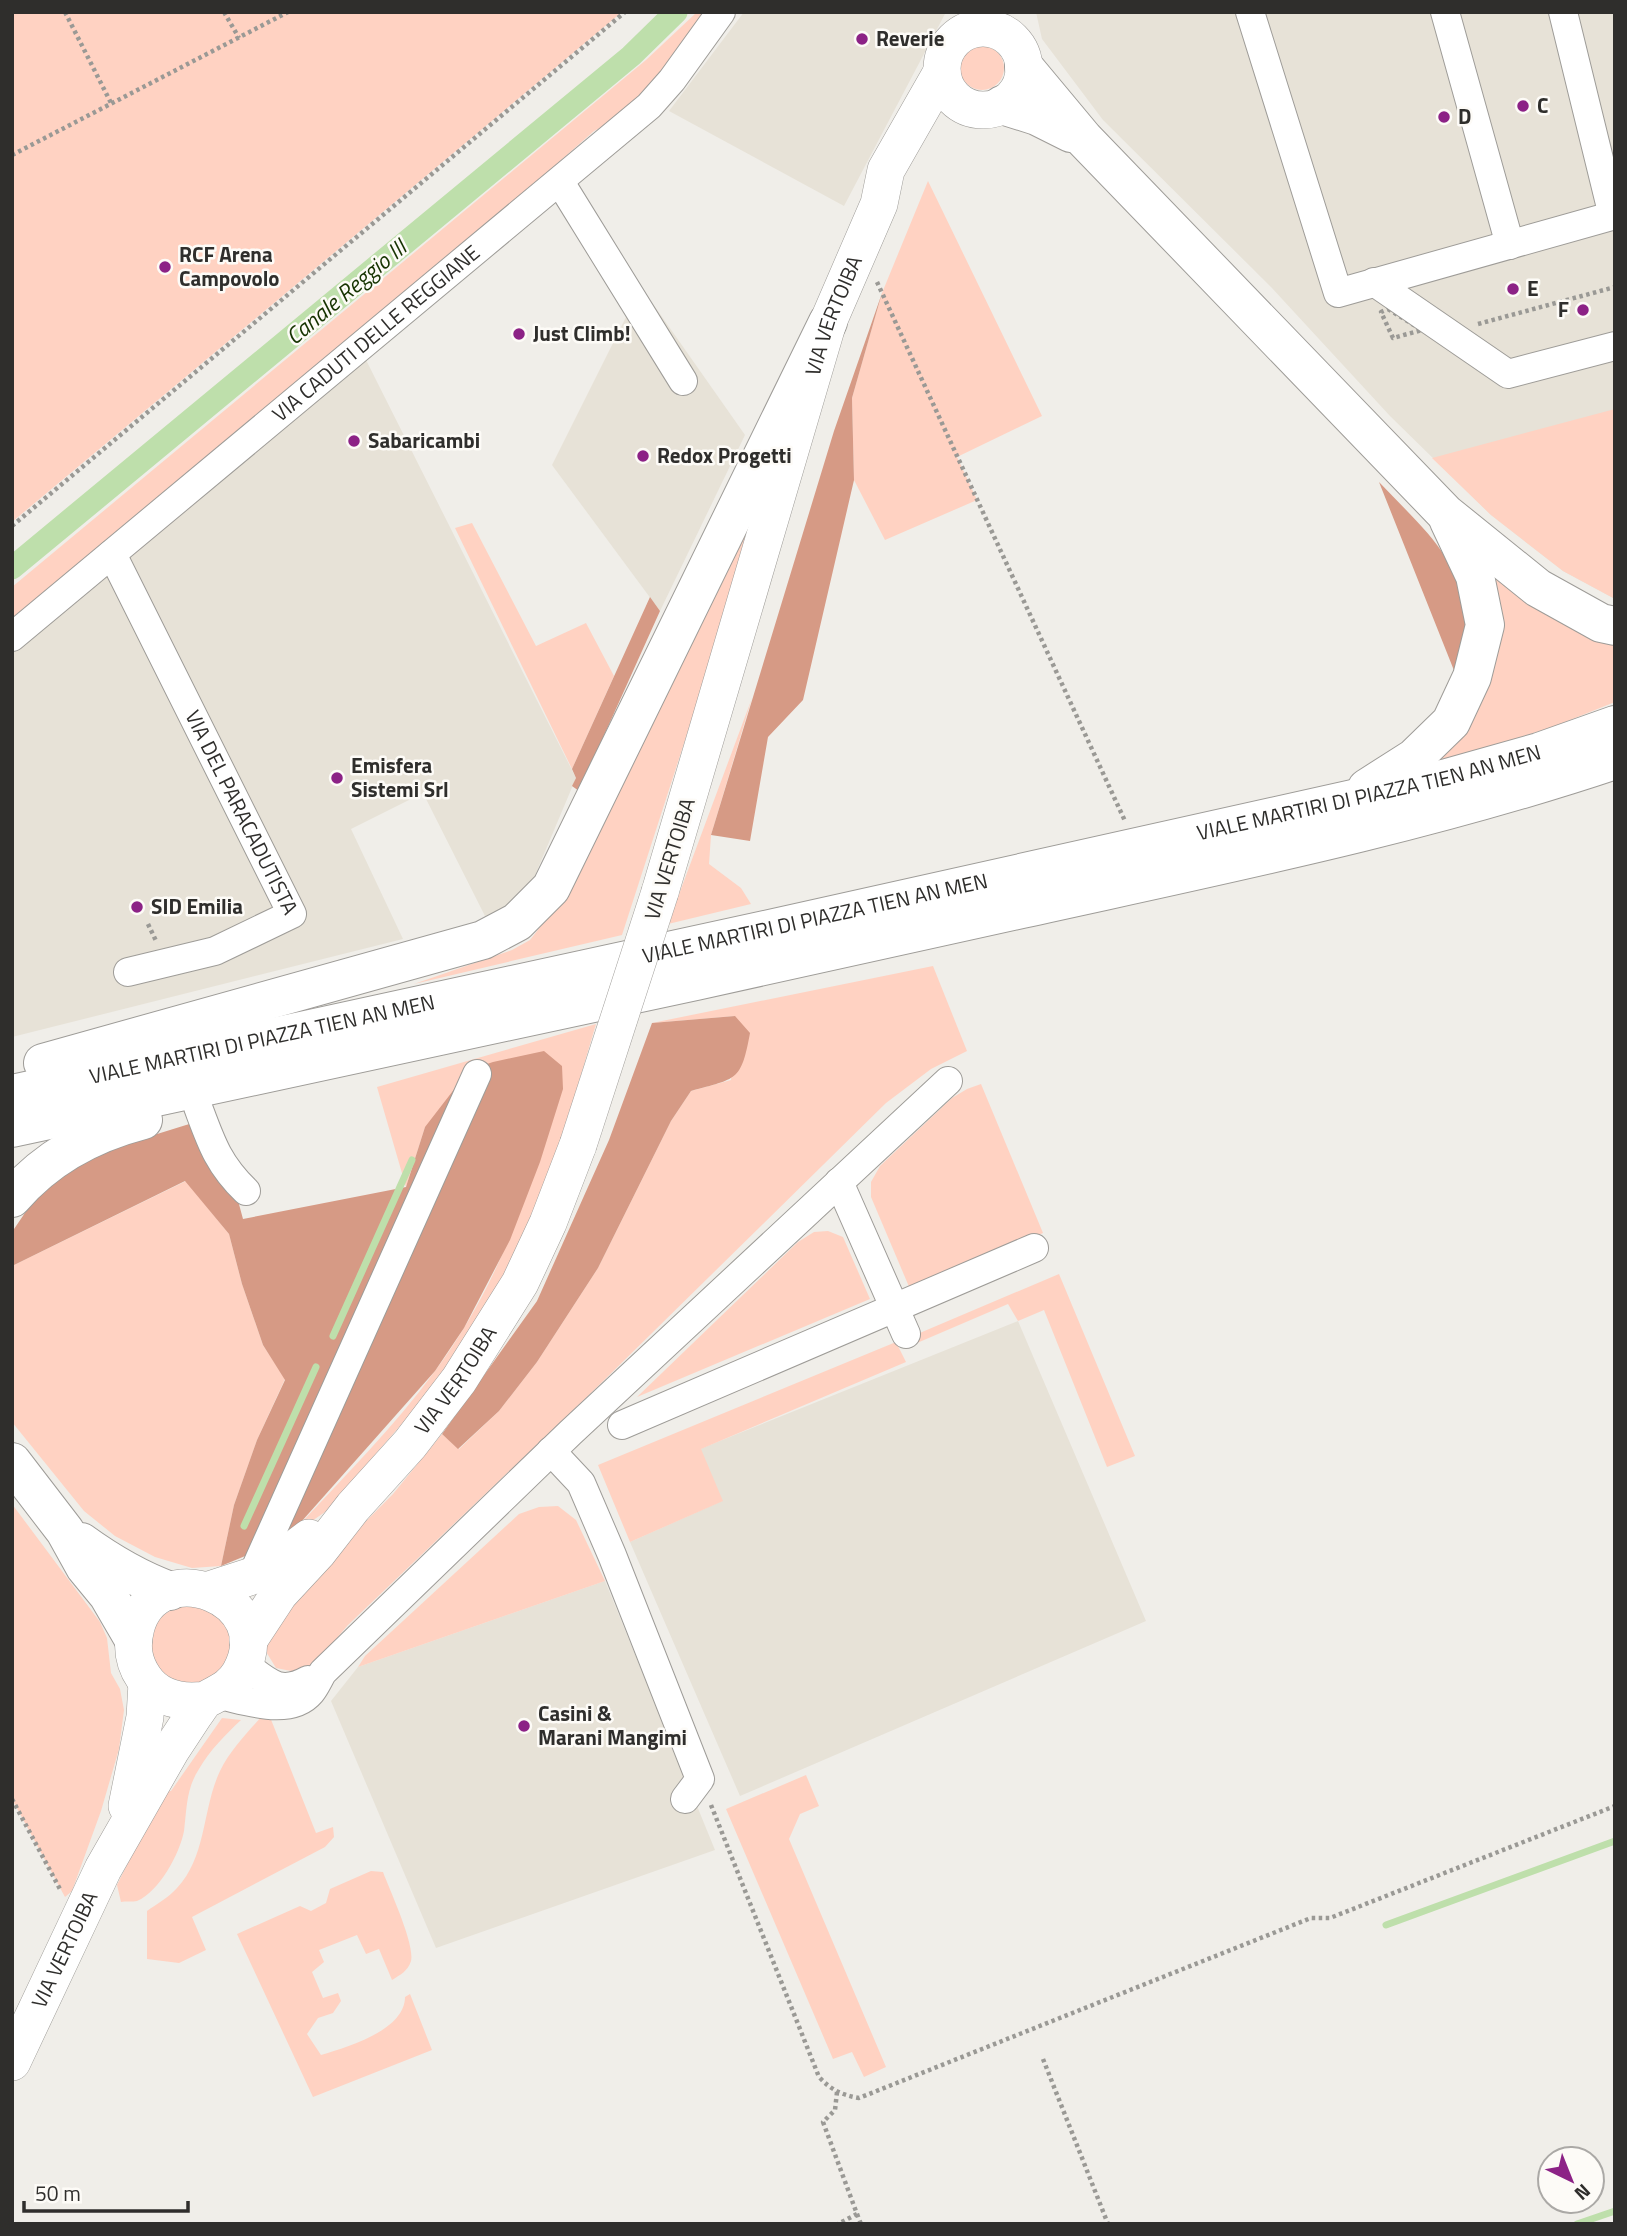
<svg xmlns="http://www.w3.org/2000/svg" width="1627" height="2236" font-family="'Titillium Web',sans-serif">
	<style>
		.built { fill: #e7e2d7 }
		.green { fill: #ffd2c2 }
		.forest { fill: #d69a85 }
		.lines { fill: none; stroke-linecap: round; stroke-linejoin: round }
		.stream { stroke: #bedfab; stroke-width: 7 }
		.canal { stroke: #bedfab; stroke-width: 23 }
		.minor-casing { stroke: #9e9c98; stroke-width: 30 }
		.major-casing { stroke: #9e9c98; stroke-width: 38 }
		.highway-casing { stroke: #9e9c98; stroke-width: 40 }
		.path { stroke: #9a9995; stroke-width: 4.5; stroke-dasharray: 3.5 3.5; stroke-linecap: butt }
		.minor { stroke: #fff; stroke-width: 28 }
		.major { stroke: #fff; stroke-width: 37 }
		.highway { stroke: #fff; stroke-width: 38 }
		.major-bridge-casing { stroke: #9e9c98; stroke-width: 38; stroke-linecap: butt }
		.major-bridge { stroke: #fff; stroke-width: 37 }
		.poi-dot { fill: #8c2286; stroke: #fdfbf7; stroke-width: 2.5 }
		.labels { text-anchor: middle; stroke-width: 5; stroke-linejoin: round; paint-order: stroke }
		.poi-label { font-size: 21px; font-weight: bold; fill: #2f2e2c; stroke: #fdfbf7; text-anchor: start }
		.street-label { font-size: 21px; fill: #2f2e2c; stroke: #fdfbf7 }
		.water-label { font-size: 23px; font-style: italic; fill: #163400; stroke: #fdfbf7 }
	</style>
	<rect width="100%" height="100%" fill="#f0eee9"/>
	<g class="built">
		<polygon points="744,12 946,12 844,206 669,111"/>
		<polygon points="1036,12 1615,12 1615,599 1563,571 1491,515 1390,416 1271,287 1103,120 1042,39"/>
		<polygon points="641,287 745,435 660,611 552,465"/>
		<polygon points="360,348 576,778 533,880 506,909 485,916 423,793 351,829 403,939 12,1037 12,643"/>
		<polygon points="1018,1321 1146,1621 740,1796 630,1542 722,1501 700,1449"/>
		<polygon points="605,1581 715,1850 436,1948 331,1701 358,1667"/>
	</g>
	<g class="green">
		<polygon points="12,12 622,12 12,522"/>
		<polygon points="697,12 706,12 652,84 612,122 594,131 543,176 533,190 12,640 12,587 646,60"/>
		<circle cx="982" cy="68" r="22"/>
		<polygon points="928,181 1042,416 957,457 977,500 885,540 854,480 852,398 882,293"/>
		<polygon points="1615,409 1615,599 1563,571 1491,515 1432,458"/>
		<polygon points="786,428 622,935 414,984 512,950 530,940 558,904"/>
		<polygon points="472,523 536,646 586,623 614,676 572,769 455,528"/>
		<polygon points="1482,559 1615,644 1615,702 1555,726 1415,771 1457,735"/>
		<polygon points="752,698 711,835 709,864 741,888 751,904 668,924"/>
		<polygon points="933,966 967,1051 931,1069 886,1103 592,1392 348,1625 318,1660 301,1673 276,1668 265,1650 268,1633 285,1603 393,1494 442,1434 459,1449 499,1411 537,1362 598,1268 671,1121 691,1091 731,1080 735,1016 652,1023"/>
		<path d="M596,1024L547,1190L520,1251L447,1372L325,1512L286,1539C337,1484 391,1431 435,1371C498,1287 531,1188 562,1089L425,1127L406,1187L377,1087Z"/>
		<polygon points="981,1084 1043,1233 910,1289 871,1197 871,1182 880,1166 952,1098 967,1089"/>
		<polygon points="186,1181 229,1234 242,1284 263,1345 285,1379 257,1440 234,1505 221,1566 192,1568 155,1557 115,1536 84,1511 12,1422 12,1266"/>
		<polygon points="828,1231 843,1237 870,1299 637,1397 798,1242 814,1232"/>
		<polygon points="1059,1274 1135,1456 1107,1467 1044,1310 1018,1321 1008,1304 917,1343 915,1335"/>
		<polygon points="896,1342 906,1362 701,1449 723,1501 630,1542 598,1465"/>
		<polygon points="12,1504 100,1622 107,1638 111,1673 120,1689 124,1710 119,1749 101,1811 72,1891 65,1897 12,1799"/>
		<polygon points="558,1506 576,1520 605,1581 358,1667 365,1656 519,1514 539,1507"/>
		<path d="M191,1604L219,1614L234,1639L230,1667L184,1691L153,1667C151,1659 148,1647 149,1638C153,1617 173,1607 191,1604Z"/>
		<path d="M263,1715L270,1717L316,1833L333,1827L334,1837L325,1847L192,1917L206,1950L179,1963L147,1959V1911C157,1904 169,1897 177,1888C207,1856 202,1809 220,1771C231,1749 247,1733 263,1715Z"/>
		<path d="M222,1718L241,1720C226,1734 210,1750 199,1769C186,1789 187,1808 184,1831C180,1853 159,1892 137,1901C133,1902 125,1901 121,1902L117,1885L164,1790L171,1791Z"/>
		<polygon points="806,1775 819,1806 800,1814 789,1839 886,2067 864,2077 852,2052 833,2059 726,1809"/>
		<path d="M371,1871L383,1872C390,1891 415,1944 411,1961C408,1971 400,1975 392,1980L379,1949L366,1954L357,1935L319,1950L324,1962L312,1972L323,1998L338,1993L341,2001L333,2013L318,2018L307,2034L321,2055C348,2047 405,2030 405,1997L410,1994L432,2050L313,2097L237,1934L300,1906L311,1911L326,1903L330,1889Z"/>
	</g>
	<g class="forest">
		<polygon points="882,293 852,398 854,480 803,700 768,737 750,841 711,835 834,431"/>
		<path d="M1379,482C1419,525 1466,561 1467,625C1467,642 1460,661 1457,678Z"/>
		<polygon points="650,597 660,611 579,791 572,786 576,778 572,769"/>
		<path d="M735,1016L750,1033C741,1082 737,1078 691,1091L671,1121L598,1268L537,1362L499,1411L458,1449L442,1434L537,1301L609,1140L652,1023Z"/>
		<polygon points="544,1051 562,1066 563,1089 540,1162 510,1240 464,1328 435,1371 286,1539 221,1566 234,1505 257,1440 285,1380 263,1345 242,1284 229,1234 185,1181 12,1266 12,1232 33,1201 68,1170 125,1144 215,1116 243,1219 406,1187 425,1127 469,1070 493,1062"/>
	</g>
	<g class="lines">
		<g class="stream">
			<polyline points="333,1336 412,1160"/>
			<polyline points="244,1526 316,1367"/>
			<polyline points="1386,1925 1615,1841"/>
			<polyline points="1577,2224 1615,2211"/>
		</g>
		<polyline class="canal" points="12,568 631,56 676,12"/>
		<g class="minor-casing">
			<g id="minor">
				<polyline points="1250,12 1338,293 1615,215"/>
				<polyline points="1445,12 1510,245"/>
				<polyline points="1563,12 1613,216"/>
				<polyline points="560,182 683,381"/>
				<polyline points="1374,282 1508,374 1615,346"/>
				<path id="s1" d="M112,554L292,914L215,951L128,972"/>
				<path id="s2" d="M12,637L649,106L672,80L721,12"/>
				<path d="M198,1107C211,1142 218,1164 246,1191"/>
				<polyline points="839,1182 906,1334"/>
				<polyline points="622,1425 1034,1248"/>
				<polyline points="551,1451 581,1483 612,1555 700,1779 685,1799"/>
				<polyline points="252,1576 477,1074"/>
				<path d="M244,1664C268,1682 279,1696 308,1680"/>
				<path d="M219,1695C245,1700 290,1717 311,1692C316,1686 319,1678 323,1672L570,1433L948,1081"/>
			</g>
		</g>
		<g class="major-casing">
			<g id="major">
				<circle cx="983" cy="69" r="41"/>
				<path id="s3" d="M660,892L828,322L879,204L886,170L942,72"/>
				<polyline points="209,1590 252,1576 272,1566 309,1538"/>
				<path id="s4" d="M248,1641L279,1594L318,1552L353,1507L410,1444L459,1380L520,1283L548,1223L578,1145"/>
				<polyline points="127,1806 145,1717 147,1683"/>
				<path id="s5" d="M12,2062L103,1869L171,1750L194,1715C198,1710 202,1702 207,1699C220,1692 232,1687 240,1673C282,1597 157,1551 136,1627C131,1646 133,1662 144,1678C158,1699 182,1703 205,1700"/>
			</g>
		</g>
		<g class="highway-casing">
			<g id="highway">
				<polyline points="1024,67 1084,139 1445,513 1538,588 1601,623 1615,626"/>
				<polyline points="1002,105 1037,116 1071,133"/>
				<polyline points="1367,788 1414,758 1451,722 1472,677 1485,625 1475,576 1449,521"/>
				<polyline points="43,1063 483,940 517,922 551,888 828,322"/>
				<path id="s6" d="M12,1094L774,928L1447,778L1539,752L1615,725"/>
				<path d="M12,1128C349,1054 686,985 1022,909C1221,865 1421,825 1615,760"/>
				<path d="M12,1198C46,1158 93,1133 143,1120"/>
				<polyline points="12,1462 65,1531 85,1567 108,1595 133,1638"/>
				<path d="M81,1542C110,1563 137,1579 170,1591"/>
			</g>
		</g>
		<g class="path">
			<polyline points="65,12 111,103"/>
			<polyline points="224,12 239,38"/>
			<polyline points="12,155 288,12"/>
			<polyline points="877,282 1125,821"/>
			<polygon points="1388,309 1422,330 1393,338 1381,312"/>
			<polyline points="1478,324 1615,287"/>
			<polyline points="12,526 625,12"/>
			<polyline points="148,924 157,943"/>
			<polyline points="12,1799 61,1891"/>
			<path d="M711,1805L819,2077C831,2090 842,2095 859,2098L1311,1918H1330L1615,1806"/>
			<polyline points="1043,2059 1108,2224"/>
			<polyline points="837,2092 835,2110 823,2122 857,2214 838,2224"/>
			<polyline points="857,2214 861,2224"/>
		</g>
		<use href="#minor" class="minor"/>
		<use href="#major" class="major"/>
		<use href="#highway" class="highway"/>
		<g class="major-bridge-casing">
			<polyline id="major-bridge" points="578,1145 660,892"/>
		</g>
		<use href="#major-bridge" class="major-bridge"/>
	</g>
	<g class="poi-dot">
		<circle cx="862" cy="39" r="7"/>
		<circle cx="1523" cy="106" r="7"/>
		<circle cx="1444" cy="117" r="7"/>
		<circle cx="165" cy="267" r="7"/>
		<circle cx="1513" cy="289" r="7"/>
		<circle cx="1583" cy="310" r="7"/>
		<circle cx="519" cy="334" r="7"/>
		<circle cx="354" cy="441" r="7"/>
		<circle cx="643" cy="456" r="7"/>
		<circle cx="337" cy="778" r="7"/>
		<circle cx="137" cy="907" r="7"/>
		<circle cx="524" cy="1726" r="7"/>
	</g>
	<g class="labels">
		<g class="poi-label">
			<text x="876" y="46">Reverie</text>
			<text x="1537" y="113">C</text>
			<text x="1458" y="124">D</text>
			<text x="179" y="262">RCF Arena<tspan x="179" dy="24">Campovolo</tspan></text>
			<text x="1527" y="296">E</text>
			<text x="1569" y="317" text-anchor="end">F</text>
			<text x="533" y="341">Just Climb!</text>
			<text x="368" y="448">Sabaricambi</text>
			<text x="657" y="463">Redox Progetti</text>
			<text x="351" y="773">Emisfera<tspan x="351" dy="24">Sistemi Srl</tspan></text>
			<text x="151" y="914">SID Emilia</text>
			<text x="538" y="1721">Casini &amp;<tspan x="538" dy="24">Marani Mangimi</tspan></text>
		</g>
		<g class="street-label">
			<text dy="7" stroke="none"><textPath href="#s3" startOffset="602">VIA VERTOIBA</textPath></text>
			<text dy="7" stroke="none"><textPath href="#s2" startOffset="474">VIA CADUTI DELLE REGGIANE</textPath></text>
			<text dy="7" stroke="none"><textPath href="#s6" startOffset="1390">VIALE MARTIRI DI PIAZZA TIEN AN MEN</textPath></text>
			<text dy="7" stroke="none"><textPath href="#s1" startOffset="289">VIA DEL PARACADUTISTA</textPath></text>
			<text transform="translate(670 859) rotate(-73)" y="7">VIA VERTOIBA</text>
			<text dy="7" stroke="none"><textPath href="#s6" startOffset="822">VIALE MARTIRI DI PIAZZA TIEN AN MEN</textPath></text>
			<text dy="7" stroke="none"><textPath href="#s6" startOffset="256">VIALE MARTIRI DI PIAZZA TIEN AN MEN</textPath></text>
			<text dy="7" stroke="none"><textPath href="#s4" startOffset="334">VIA VERTOIBA</textPath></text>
			<text dy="7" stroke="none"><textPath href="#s5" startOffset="124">VIA VERTOIBA</textPath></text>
		</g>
		<g class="water-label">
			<text transform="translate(346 292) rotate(-40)" y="8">Canale Reggio III</text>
		</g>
	</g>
	<rect width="1627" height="2236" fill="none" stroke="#2f2e2c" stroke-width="28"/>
	<g transform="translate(1571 2180) rotate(137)"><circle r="33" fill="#fdfbf7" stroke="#aba9a6" stroke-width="2"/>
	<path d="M0-5L12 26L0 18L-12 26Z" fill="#8c2286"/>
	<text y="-10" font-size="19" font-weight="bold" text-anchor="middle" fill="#2f2e2c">N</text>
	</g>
	<path d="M24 2201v10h164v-10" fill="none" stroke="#2f2e2c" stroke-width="3.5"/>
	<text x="35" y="2201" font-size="21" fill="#2f2e2c" stroke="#fdfbf7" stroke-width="5" paint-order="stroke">50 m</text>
</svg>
